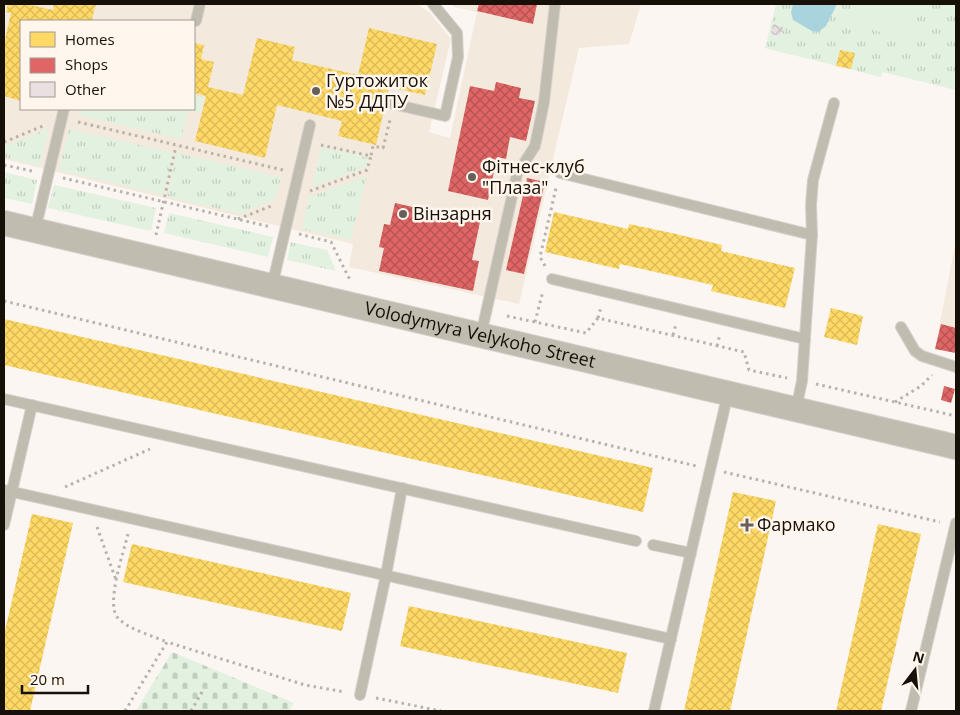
<svg xmlns="http://www.w3.org/2000/svg" width="960" height="715" font-family="'Open Sans',sans-serif">
	<style>
		.built { fill: #f4e9dd; fill-rule: evenodd }
		.grass { fill: url(#grass-tufts) }
		.cemetery { fill: url(#cemetery-stones) }
		.pitch { fill: #e2f1e0 }
		.water { fill: #aad4dd }
		.homes { fill: url(#homes-cross-hatch) }
		.shops { fill: url(#shops-cross-hatch) }
		.building { fill: url(#building-cross-hatch) }
		.lines { fill: none; stroke-linecap: round; stroke-linejoin: round }
		.service-casing { stroke: #d6d1cd; stroke-width: 12 }
		.tertiary-casing { stroke: #d6d1cd; stroke-width: 26 }
		.path { stroke: #b7b3aa; stroke-width: 3; stroke-dasharray: 2.5 4; stroke-linecap: butt }
		.service { stroke: #c1bcb0; stroke-width: 10 }
		.tertiary { stroke: #c1bcb0; stroke-width: 24 }
		.poi-dot { fill: #67605a; stroke: #fff6ed; stroke-width: 2 }
		.labels { text-anchor: middle; stroke-width: 5; stroke-linejoin: round; paint-order: stroke }
		.poi-label { font-size: 18px; fill: #171009; stroke: #fff6ed; text-anchor: start }
		.street-label { font-size: 18px; fill: #171009; stroke: #fff6ed }
	</style>
	<defs>
		<pattern id="grass-tufts" width="24" height="20" patternUnits="userSpaceOnUse" patternTransform="scale(1.25)"><rect width="24" height="20" fill="#e2f1e0"/><path d="M3 7l-1-3M5 7V3M7 7l1-3M15 17l-1-3M17 17v-4M19 17l1-3" fill="none" stroke="#c1cebf"/></pattern>
		<pattern id="cemetery-stones" width="16" height="16" patternUnits="userSpaceOnUse" patternTransform="scale(1.25)"><rect width="16" height="16" fill="#e2f1e0"/><path d="M2 7V4a2 2 0 0 1 4 0v3zM10 15v-3a2 2 0 0 1 4 0v3z" fill="#c1cebf"/></pattern>
		<pattern id="homes-cross-hatch" width="8" height="8" patternUnits="userSpaceOnUse" patternTransform="scale(1.25)"><rect width="8" height="8" fill="#ffd966"/><path d="M0 0l8 8M0 8l8-8" fill="none" stroke="#dab957"/></pattern>
		<pattern id="shops-cross-hatch" width="8" height="8" patternUnits="userSpaceOnUse" patternTransform="scale(1.25)"><rect width="8" height="8" fill="#e06666"/><path d="M0 0l8 8M0 8l8-8" fill="none" stroke="#b55352"/></pattern>
		<pattern id="building-cross-hatch" width="8" height="8" patternUnits="userSpaceOnUse" patternTransform="scale(1.25)"><rect width="8" height="8" fill="#eae0e2"/><path d="M0 0l8 8M0 8l8-8" fill="none" stroke="#c8bfc1"/></pattern>
	</defs>
	<rect width="100%" height="100%" fill="#fbf6f1"/>
	<g class="built">
		<path d="M4,4H417L430,13L451,39L429,132L450,138L477,12L453,7V4H641L629,44L579,48L519,304L349,267L353,244L4,159ZM21,21H194V109H21Z"/>
		<polygon points="956,240 956,353 935,349"/>
	</g>
	<g class="grass">
		<polygon points="776,4 956,4 956,90 882,72 881,77 765,48"/>
		<polygon points="194,94 204,97 200,113 188,110 181,139 79,115 80,109 194,109"/>
		<polygon points="49,128 40,166 4,157 4,147"/>
		<polygon points="69,129 174,153 164,195 59,170"/>
		<polygon points="321,147 369,158 366,167 312,187"/>
		<polygon points="176,153 281,177 275,199 240,214 167,196"/>
		<polygon points="4,172 37,180 32,204 4,198"/>
		<polygon points="367,176 351,240 302,229 309,197"/>
		<polygon points="54,185 156,208 151,231 48,208"/>
		<polygon points="169,213 273,237 268,257 164,233"/>
		<polygon points="291,242 327,250 336,271 287,260"/>
	</g>
	<polygon class="cemetery" points="172,652 294,703 289,711 136,711"/>
	<polygon class="pitch" points="859,4 920,4 911,40 854,25"/>
	<polygon class="water" points="793,4 837,4 826,26 818,32 812,31 793,20 791,12"/>
	<g class="homes">
		<polygon points="8,4 26,4 53,10 54,4 96,4 92,19 98,21 21,21 21,101 4,96 4,44 11,13 6,12"/>
		<polygon points="369,28 437,44 425,95 389,87 376,145 338,136 342,121 277,105 265,158 195,141 206,96 194,93 194,43 204,45 201,59 214,62 208,87 243,95 257,38 295,47 292,60 358,75"/>
		<polygon points="840,50 855,53 851,69 836,66"/>
		<polygon points="554,212 628,229 629,224 676,234 722,245 721,251 795,268 785,308 711,291 713,285 620,264 619,269 545,252"/>
		<polygon points="831,308 863,316 857,345 824,337"/>
		<polygon points="4,319 653,468 643,512 4,365"/>
		<polygon points="733,492 776,501 730,711 684,711"/>
		<polygon points="32,514 73,523 30,711 4,711 4,635"/>
		<polygon points="878,524 921,534 881,711 836,711"/>
		<polygon points="132,544 351,593 342,631 123,582"/>
		<polygon points="409,606 627,653 618,693 400,646"/>
	</g>
	<g class="shops">
		<polygon points="479,4 537,4 533,24 477,11"/>
		<polygon points="496,82 521,88 519,98 535,101 526,141 510,137 506,159 497,157 488,200 448,191 470,86 494,91"/>
		<polygon points="527,178 545,182 524,274 506,270"/>
		<polygon points="395,203 480,222 472,260 479,261 473,291 379,271 384,248 379,247 384,224 390,225"/>
		<polygon points="941,324 956,328 956,353 935,349"/>
		<polygon points="944,386 955,389 951,403 941,400"/>
	</g>
	<polygon class="building" points="773,24 783,27 780,36 771,34"/>
	<g class="lines">
		<g class="service-casing">
			<g id="service">
				<polyline points="196,21 200,4"/>
				<polyline points="393,104 445,116 458,57 457,33 433,4"/>
				<polyline points="560,173 812,235 802,381 796,409"/>
				<polyline points="35,230 64,109"/>
				<polyline points="812,235 811,205 813,180 834,103"/>
				<polyline points="552,279 805,339"/>
				<polyline points="272,286 310,125"/>
				<polyline points="901,327 915,351 922,356 956,367"/>
				<polyline points="481,335 517,174 535,146 544,102 555,4"/>
				<polyline points="4,399 636,541"/>
				<polyline points="4,490 671,639"/>
				<polyline points="4,525 32,405"/>
				<polyline points="653,545 691,553"/>
				<polyline points="360,695 386,575 402,488"/>
				<polyline points="654,711 728,393"/>
				<polyline points="911,711 956,523"/>
			</g>
		</g>
		<g class="tertiary-casing">
			<g id="tertiary">
				<path id="s1" d="M4,223L956,447"/>
			</g>
		</g>
		<g class="path">
			<polyline points="78,122 283,170"/>
			<polyline points="4,142 43,126"/>
			<polyline points="321,145 371,156 373,146 383,148 390,120"/>
			<polyline points="4,165 32,171"/>
			<polyline points="63,178 271,227"/>
			<polyline points="310,191 367,170 371,156"/>
			<polyline points="238,219 274,205"/>
			<polyline points="299,234 331,242 350,280"/>
			<polyline points="156,235 176,146"/>
			<polyline points="545,266 540,257 556,188"/>
			<polyline points="4,301 696,466"/>
			<polyline points="507,316 586,333 598,318 744,352 749,370 787,378"/>
			<polyline points="598,318 601,307"/>
			<polyline points="535,322 543,291"/>
			<polyline points="673,335 676,324"/>
			<polyline points="717,346 720,334"/>
			<polyline points="816,384 956,416"/>
			<polyline points="895,402 921,386 932,375"/>
			<polyline points="724,472 940,522"/>
			<polyline points="65,487 150,449"/>
			<polyline points="97,527 116,580"/>
			<path d="M128,534C124,551 105,605 118,618C129,630 151,635 167,642"/>
			<polyline points="376,698 441,711"/>
			<polyline points="125,711 167,642 305,685 345,692"/>
			<polyline points="191,711 202,692"/>
		</g>
		<use href="#service" class="service"/>
		<use href="#tertiary" class="tertiary"/>
	</g>
	<g class="poi-dot">
		<circle cx="316" cy="91" r="5"/>
		<circle cx="472" cy="177" r="5"/>
		<circle cx="403" cy="214" r="5"/>
		<path d="M744.5 517.5h5v5h5v5h-5v5h-5v-5h-5v-5h5z"/>
	</g>
	<g class="labels">
		<g class="poi-label">
			<text x="326" y="87">Гуртожиток<tspan x="326" dy="21">№5 ДДПУ</tspan></text>
			<text x="482" y="173">Фітнес-клуб<tspan x="482" dy="21">"Плаза"</tspan></text>
			<text x="413" y="220">Вінзарня</text>
			<text x="757" y="531">Фармако</text>
		</g>
		<g class="street-label">
			<text dy="6" stroke="none"><textPath href="#s1" startOffset="489">Volodymyra Velykoho Street</textPath></text>
		</g>
	</g>
	<rect width="960" height="715" fill="none" stroke="#171009" stroke-width="10"/>
	<rect x="20" y="20" width="175" height="90" fill="#fff6ed" stroke="#a29a92"/>
	<rect x="30" y="32" width="25" height="15" fill="#ffd966" stroke="#a29a92"/>
	<text x="65" y="45" font-size="15" fill="#171009">Homes</text>
	<rect x="30" y="58" width="25" height="15" fill="#e06666" stroke="#a29a92"/>
	<text x="65" y="70" font-size="15" fill="#171009">Shops</text>
	<rect x="30" y="82" width="25" height="15" fill="#eae0e2" stroke="#a29a92"/>
	<text x="65" y="95" font-size="15" fill="#171009">Other</text>
	<g transform="translate(915 670) rotate(16)" stroke="#fff6ed" stroke-width="4" paint-order="stroke">
	<path d="M0-4L9 19L0 12L-9 19Z" fill="#171009"/>
	<text y="-8" font-size="14" font-weight="bold" text-anchor="middle" fill="#171009">N</text>
	</g>
	<path d="M22 685v8h66v-8" fill="none" stroke="#171009" stroke-width="2.5"/>
	<text x="30" y="685" font-size="15" fill="#171009" stroke="#fff6ed" stroke-width="4" paint-order="stroke">20 m</text>
</svg>
